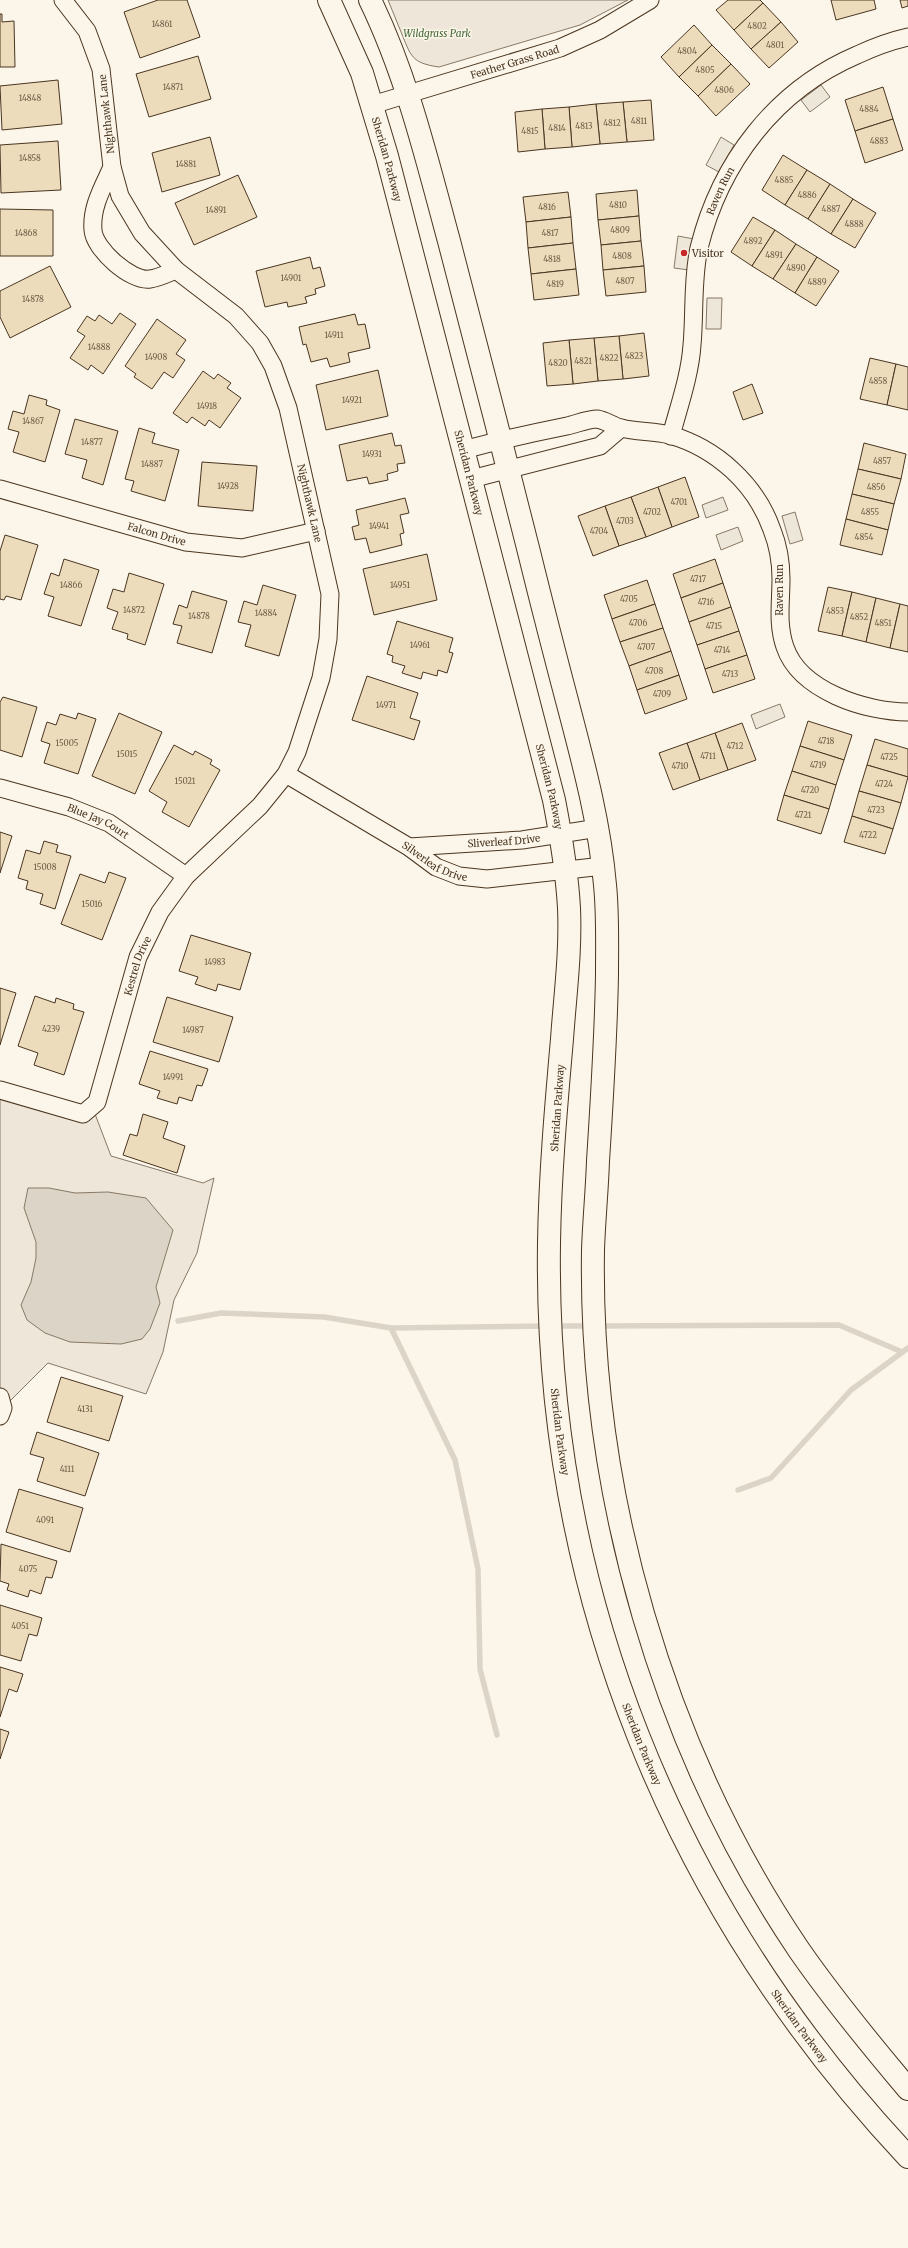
<svg xmlns="http://www.w3.org/2000/svg" width="908" height="2248" font-family="Merriweather,serif">
	<style>
		.green { fill: #ede6d9; stroke: #887966 }
		.parking { fill: #ede7d9; stroke: #887966 }
		.water { fill: #dcd4c6; stroke: #887966 }
		.lines { fill: none; stroke-linecap: round; stroke-linejoin: round }
		.stream { stroke: #dcd4c6; stroke-width: 5.5 }
		.building { fill: #ecdcbc; stroke: #4a3520 }
		.minor-casing { stroke: #4a3520; stroke-width: 19 }
		.secondary-casing { stroke: #4a3520; stroke-width: 24 }
		.minor { stroke: #fbf6e9; stroke-width: 17 }
		.secondary { stroke: #fbf6e9; stroke-width: 22 }
		.poi-dot { fill: #c62828; stroke: #fbf6e9; stroke-width: 1.5 }
		.labels { text-anchor: middle; stroke-width: 3; stroke-linejoin: round; paint-order: stroke }
		.number-label { font-size: 8px; fill: #725f47 }
		.park-label { font-size: 10px; font-style: italic; fill: #436837; stroke: #fbf6e9 }
		.street-label { font-size: 10px; fill: #4a3520; stroke: #fbf6e9 }
		.poi-label { font-size: 10px; fill: #4a3520; stroke: #fbf6e9; text-anchor: start }
	</style>
	<rect width="100%" height="100%" fill="#fbf6e9"/>
	<g class="green">
		<path d="M388,0H628L580,25L439,67C411,63 411,56 401,32C397,21 392,11 388,0Z"/>
		<polygon points="0,1090 61,1108 92,1106 111,1156 203,1183 214,1178 197,1253 174,1300 163,1352 146,1394 48,1363 3,1408 0,1397"/>
	</g>
	<g class="parking">
		<polygon points="821,85 830,97 810,112 801,100"/>
		<polygon points="721,137 734,145 719,172 706,165"/>
		<polygon points="678,236 694,239 689,270 674,268"/>
		<polygon points="707,298 722,298 721,329 706,329"/>
		<polygon points="723,497 728,510 706,518 702,505"/>
		<polygon points="795,512 803,540 790,544 782,516"/>
		<polygon points="738,527 743,541 721,550 716,535"/>
		<polygon points="780,704 785,717 756,729 751,715"/>
	</g>
	<polygon class="water" points="28,1188 49,1188 75,1193 108,1192 146,1198 173,1230 156,1287 160,1303 150,1329 142,1339 121,1344 70,1342 45,1333 27,1320 21,1305 31,1282 36,1258 36,1242 24,1208"/>
	<g class="lines">
		<g class="stream">
			<polyline points="178,1321 221,1313 324,1317 391,1328 455,1460 478,1569 480,1669 497,1735"/>
			<polyline points="556,1326 590,1326"/>
			<polyline points="598,1326 839,1325 902,1352"/>
			<polyline points="391,1328 548,1326"/>
			<polyline points="738,1490 771,1478 851,1390 908,1348"/>
		</g>
	</g>
	<g class="building">
		<polygon points="158,0 187,0 200,37 140,58 124,12"/>
		<polygon points="728,0 760,0 763,3 734,30 716,10"/>
		<polygon points="831,0 874,0 876,9 836,20"/>
		<polygon points="900,0 908,0 908,6 902,8"/>
		<polygon points="763,3 781,22 751,49 734,30"/>
		<polygon points="0,14 2,14 2,22 14,21 15,67 0,67"/>
		<polygon points="781,22 798,42 769,68 751,49"/>
		<polygon points="694,25 712,45 679,77 661,57"/>
		<polygon points="712,45 731,64 698,96 679,77"/>
		<polygon points="198,56 211,99 149,117 136,74"/>
		<polygon points="731,64 750,84 716,116 698,96"/>
		<polygon points="58,80 62,124 2,130 0,86"/>
		<polygon points="883,87 893,119 855,131 845,100"/>
		<polygon points="651,100 654,140 627,142 623,102"/>
		<polygon points="623,102 627,142 600,144 596,104"/>
		<polygon points="596,104 600,144 572,147 569,107"/>
		<polygon points="569,107 572,147 545,149 542,109"/>
		<polygon points="542,109 545,149 518,152 515,112"/>
		<polygon points="893,119 903,150 865,163 855,131"/>
		<polygon points="210,137 220,175 162,192 152,153"/>
		<polygon points="58,141 61,190 1,193 0,145"/>
		<polygon points="783,155 807,170 785,205 762,190"/>
		<polygon points="807,170 830,184 808,219 785,205"/>
		<polygon points="238,175 257,217 194,245 175,203"/>
		<polygon points="830,184 853,199 831,234 808,219"/>
		<polygon points="637,190 639,216 598,220 596,194"/>
		<polygon points="568,192 571,217 526,222 523,197"/>
		<polygon points="853,199 876,213 855,248 831,234"/>
		<polygon points="0,209 53,210 53,256 0,256"/>
		<polygon points="639,216 641,241 601,245 598,220"/>
		<polygon points="571,217 573,243 528,248 526,222"/>
		<polygon points="753,217 775,230 752,266 731,252"/>
		<polygon points="775,230 796,244 773,279 752,266"/>
		<polygon points="641,241 644,266 603,270 601,245"/>
		<polygon points="573,243 576,269 531,274 528,248"/>
		<polygon points="796,244 817,257 795,293 773,279"/>
		<polygon points="310,257 313,269 320,267 325,286 315,289 316,294 305,297 307,303 288,307 287,302 265,307 256,271"/>
		<polygon points="817,257 839,271 816,306 795,293"/>
		<polygon points="50,266 71,307 10,338 0,317 0,291"/>
		<polygon points="644,266 646,292 606,296 603,270"/>
		<polygon points="576,269 579,295 534,300 531,274"/>
		<polygon points="120,313 136,324 103,374 91,365 88,370 70,358 85,336 77,331 87,316 95,321 99,315 112,324"/>
		<polygon points="355,314 358,325 365,324 370,348 348,353 350,362 330,367 327,358 311,362 306,344 303,345 299,327"/>
		<polygon points="157,319 186,340 176,354 185,360 173,378 164,372 152,389 134,377 136,374 125,366"/>
		<polygon points="644,333 649,376 623,379 619,336"/>
		<polygon points="619,336 623,379 598,381 594,338"/>
		<polygon points="594,338 598,381 573,384 569,340"/>
		<polygon points="569,340 573,384 547,386 543,343"/>
		<polygon points="870,358 896,364 887,405 860,399"/>
		<polygon points="896,364 908,367 908,410 887,405"/>
		<polygon points="378,370 388,416 326,430 316,385"/>
		<polygon points="203,371 214,379 218,374 231,383 227,388 241,398 220,428 209,420 205,426 192,417 187,423 173,413"/>
		<polygon points="752,384 763,413 743,420 733,392"/>
		<polygon points="29,395 47,400 46,405 60,410 45,462 13,452 19,432 8,429 13,411 24,414"/>
		<polygon points="75,419 118,431 103,485 82,478 87,460 65,454"/>
		<polygon points="139,428 155,433 152,443 179,450 165,501 131,491 134,481 125,479"/>
		<polygon points="392,433 395,446 401,445 405,463 397,464 398,471 387,474 388,480 369,484 367,477 347,481 339,445"/>
		<polygon points="864,443 906,454 901,479 858,469"/>
		<polygon points="202,462 257,466 253,511 198,506"/>
		<polygon points="858,469 901,479 894,504 852,494"/>
		<polygon points="685,477 699,517 672,527 658,487"/>
		<polygon points="658,487 672,527 646,537 631,497"/>
		<polygon points="852,494 894,504 888,530 846,519"/>
		<polygon points="631,497 646,537 619,546 605,506"/>
		<polygon points="405,498 409,513 400,515 404,533 400,534 402,545 370,553 366,538 355,540 352,527 359,525 356,510"/>
		<polygon points="605,506 619,546 593,556 578,516"/>
		<polygon points="846,519 888,530 882,555 840,545"/>
		<polygon points="5,535 38,545 21,600 6,596 4,600 0,599 0,551"/>
		<polygon points="427,554 437,600 374,615 363,569"/>
		<polygon points="64,559 99,570 81,626 48,616 54,597 44,594 51,573 59,576"/>
		<polygon points="715,559 723,583 681,598 673,574"/>
		<polygon points="129,573 164,584 145,645 127,639 128,634 112,629 118,612 107,608 113,589 124,592"/>
		<polygon points="647,580 655,604 612,619 604,595"/>
		<polygon points="723,583 731,607 689,622 681,598"/>
		<polygon points="263,585 296,595 279,656 245,646 251,625 238,622 244,601 257,605"/>
		<polygon points="828,587 852,592 842,636 818,631"/>
		<polygon points="192,591 227,601 212,653 177,643 182,626 173,624 179,605 187,608"/>
		<polygon points="852,592 876,598 866,642 842,636"/>
		<polygon points="876,598 900,604 890,648 866,642"/>
		<polygon points="655,604 663,628 620,642 612,619"/>
		<polygon points="900,604 908,606 908,652 890,648"/>
		<polygon points="731,607 739,631 697,645 689,622"/>
		<polygon points="397,621 453,638 449,652 453,653 447,673 438,670 437,676 423,672 421,679 402,673 405,666 392,662 393,656 387,654"/>
		<polygon points="663,628 671,651 629,666 620,642"/>
		<polygon points="739,631 747,655 705,669 697,645"/>
		<polygon points="671,651 679,675 637,690 629,666"/>
		<polygon points="747,655 755,679 713,693 705,669"/>
		<polygon points="679,675 687,699 645,714 637,690"/>
		<polygon points="367,676 418,693 410,718 420,721 414,740 352,720"/>
		<polygon points="3,697 37,707 22,757 0,750 0,702"/>
		<polygon points="78,713 96,719 78,774 44,763 50,744 41,741 47,722 56,725 60,714 76,719"/>
		<polygon points="119,713 162,732 135,794 92,776"/>
		<polygon points="808,721 852,735 844,760 800,746"/>
		<polygon points="742,723 756,760 728,770 715,733"/>
		<polygon points="715,733 728,770 700,780 687,743"/>
		<polygon points="875,739 908,749 908,777 867,765"/>
		<polygon points="687,743 700,780 673,790 659,753"/>
		<polygon points="174,745 193,755 195,751 212,760 210,764 220,770 189,827 162,812 167,802 149,791"/>
		<polygon points="800,746 844,760 836,785 792,771"/>
		<polygon points="867,765 908,777 901,803 859,791"/>
		<polygon points="792,771 836,785 829,809 784,795"/>
		<polygon points="859,791 901,803 893,829 852,816"/>
		<polygon points="784,795 829,809 821,834 777,820"/>
		<polygon points="852,816 893,829 885,854 844,842"/>
		<polygon points="0,832 12,836 0,873"/>
		<polygon points="44,841 58,845 56,852 71,856 55,909 40,904 43,894 26,889 28,881 18,878 26,850 40,854"/>
		<polygon points="109,872 126,878 102,940 61,924 80,874 105,883"/>
		<polygon points="191,935 251,953 240,990 218,984 216,991 195,984 198,977 179,971"/>
		<polygon points="0,988 16,993 0,1045"/>
		<polygon points="35,996 55,1003 56,998 74,1004 73,1009 84,1012 64,1075 34,1065 38,1053 18,1046"/>
		<polygon points="167,997 233,1017 219,1062 153,1042"/>
		<polygon points="150,1051 208,1069 202,1086 197,1085 192,1101 179,1097 177,1104 157,1098 160,1091 139,1084"/>
		<polygon points="143,1114 168,1122 163,1138 185,1146 177,1173 123,1155 130,1134 137,1136"/>
		<polygon points="61,1377 123,1396 109,1441 47,1422"/>
		<polygon points="37,1432 99,1453 85,1496 37,1481 44,1458 30,1454"/>
		<polygon points="19,1489 83,1508 70,1552 6,1532"/>
		<polygon points="1,1544 57,1561 52,1578 46,1577 41,1594 30,1590 28,1597 7,1590 9,1584 0,1581"/>
		<polygon points="0,1605 42,1618 37,1636 29,1634 21,1661 0,1655"/>
		<polygon points="0,1667 23,1674 17,1692 9,1689 0,1717"/>
		<polygon points="0,1729 9,1732 0,1759"/>
	</g>
	<g class="lines">
		<g class="minor-casing">
			<g id="minor">
				<path id="s1" d="M372,105L560,48L600,30L650,0"/>
				<path d="M112,167C103,187 91,207 93,230C94,249 131,282 150,279C159,278 168,273 176,270"/>
				<path id="s2" d="M671,436C679,406 690,375 692,345C695,313 692,280 699,248C720,163 775,90 857,55C874,47 890,41 908,37"/>
				<path d="M463,450C497,441 532,433 567,426C576,424 588,419 597,419C605,420 613,426 621,428C637,432 654,431 670,435C716,448 756,484 772,530C778,545 781,563 781,579C781,602 777,624 785,647C800,691 866,712 908,712"/>
				<polyline points="471,479 600,446 621,428"/>
				<path id="s3" d="M0,489L186,542L242,548L316,531"/>
				<path id="s4" d="M286,774L409,847L436,867L459,876L487,879L603,866"/>
				<path id="s5" d="M0,788L69,807L109,823L186,876"/>
				<path id="s6" d="M409,847L522,840L598,828"/>
				<path id="s7" d="M0,1090L83,1114L97,1102L138,957L160,912L186,876L260,806L286,774L297,752L321,678L328,639L330,594L288,408L273,366L260,343L236,316L176,270L142,233L120,196L112,167L101,69L87,31L63,0"/>
				<polyline points="0,1397 3,1408 0,1416"/>
			</g>
		</g>
		<g class="secondary-casing">
			<g id="secondary">
				<path id="s8" d="M329,0L362,73L387,156L554,800C561,836 567,872 569,908C571,952 565,996 562,1039C556,1107 550,1175 549,1243C544,1590 672,1905 908,2157"/>
				<path d="M370,0C407,76 427,160 449,241C476,345 503,448 529,552C542,605 556,659 570,712C585,769 600,826 605,885C608,914 607,944 607,974C606,1036 602,1099 598,1161C597,1191 594,1220 593,1250C589,1492 663,1749 799,1950C833,1999 870,2044 908,2089"/>
			</g>
		</g>
		<use href="#minor" class="minor"/>
		<use href="#secondary" class="secondary"/>
	</g>
	<circle class="poi-dot" cx="684" cy="253" r="4"/>
	<g class="labels">
		<g class="number-label">
			<text x="162" y="27">14861</text>
			<text x="757" y="29">4802</text>
			<text x="775" y="48">4801</text>
			<text x="687" y="54">4804</text>
			<text x="705" y="73">4805</text>
			<text x="173" y="90">14871</text>
			<text x="724" y="93">4806</text>
			<text x="30" y="101">14848</text>
			<text x="869" y="112">4884</text>
			<text x="639" y="124">4811</text>
			<text x="612" y="126">4812</text>
			<text x="584" y="129">4813</text>
			<text x="557" y="131">4814</text>
			<text x="530" y="134">4815</text>
			<text x="879" y="144">4883</text>
			<text x="30" y="161">14858</text>
			<text x="186" y="167">14881</text>
			<text x="784" y="183">4885</text>
			<text x="807" y="198">4886</text>
			<text x="618" y="208">4810</text>
			<text x="547" y="210">4816</text>
			<text x="831" y="212">4887</text>
			<text x="216" y="213">14891</text>
			<text x="854" y="227">4888</text>
			<text x="620" y="233">4809</text>
			<text x="26" y="236">14868</text>
			<text x="550" y="236">4817</text>
			<text x="753" y="244">4892</text>
			<text x="774" y="258">4891</text>
			<text x="622" y="259">4808</text>
			<text x="552" y="262">4818</text>
			<text x="796" y="271">4890</text>
			<text x="291" y="281">14901</text>
			<text x="625" y="284">4807</text>
			<text x="817" y="285">4889</text>
			<text x="555" y="287">4819</text>
			<text x="33" y="302">14878</text>
			<text x="334" y="338">14911</text>
			<text x="99" y="350">14888</text>
			<text x="634" y="359">4823</text>
			<text x="156" y="360">14908</text>
			<text x="609" y="361">4822</text>
			<text x="583" y="364">4821</text>
			<text x="558" y="366">4820</text>
			<text x="878" y="384">4858</text>
			<text x="352" y="403">14921</text>
			<text x="207" y="409">14918</text>
			<text x="33" y="424">14867</text>
			<text x="92" y="445">14877</text>
			<text x="372" y="457">14931</text>
			<text x="882" y="464">4857</text>
			<text x="152" y="467">14887</text>
			<text x="228" y="489">14928</text>
			<text x="876" y="490">4856</text>
			<text x="679" y="505">4701</text>
			<text x="652" y="515">4702</text>
			<text x="870" y="515">4855</text>
			<text x="625" y="524">4703</text>
			<text x="379" y="529">14941</text>
			<text x="599" y="534">4704</text>
			<text x="864" y="540">4854</text>
			<text x="698" y="582">4717</text>
			<text x="71" y="588">14866</text>
			<text x="400" y="588">14951</text>
			<text x="629" y="602">4705</text>
			<text x="706" y="605">4716</text>
			<text x="134" y="613">14872</text>
			<text x="835" y="614">4853</text>
			<text x="266" y="616">14884</text>
			<text x="199" y="619">14878</text>
			<text x="859" y="620">4852</text>
			<text x="638" y="626">4706</text>
			<text x="883" y="626">4851</text>
			<text x="714" y="629">4715</text>
			<text x="420" y="648">14961</text>
			<text x="646" y="650">4707</text>
			<text x="722" y="653">4714</text>
			<text x="654" y="674">4708</text>
			<text x="730" y="677">4713</text>
			<text x="662" y="697">4709</text>
			<text x="386" y="708">14971</text>
			<text x="826" y="744">4718</text>
			<text x="67" y="746">15005</text>
			<text x="735" y="749">4712</text>
			<text x="127" y="757">15015</text>
			<text x="708" y="759">4711</text>
			<text x="889" y="760">4725</text>
			<text x="818" y="768">4719</text>
			<text x="680" y="769">4710</text>
			<text x="185" y="784">15021</text>
			<text x="884" y="787">4724</text>
			<text x="810" y="793">4720</text>
			<text x="876" y="813">4723</text>
			<text x="803" y="818">4721</text>
			<text x="868" y="838">4722</text>
			<text x="45" y="870">15008</text>
			<text x="92" y="907">15016</text>
			<text x="215" y="965">14983</text>
			<text x="51" y="1032">4239</text>
			<text x="193" y="1033">14987</text>
			<text x="173" y="1080">14991</text>
			<text x="85" y="1412">4131</text>
			<text x="67" y="1472">4111</text>
			<text x="45" y="1523">4091</text>
			<text x="28" y="1572">4075</text>
			<text x="20" y="1629">4051</text>
		</g>
		<g class="park-label">
			<text x="437" y="37">Wildgrass Park</text>
		</g>
		<g class="street-label">
			<text dy="4" stroke="none"><textPath href="#s1" startOffset="149">Feather Grass Road</textPath></text>
			<text transform="translate(106 114) rotate(-96)" y="4">Nighthawk Lane</text>
			<text dy="4" stroke="none"><textPath href="#s8" startOffset="170">Sheridan Parkway</textPath></text>
			<text dy="4" stroke="none"><textPath href="#s2" startOffset="252">Raven Run</textPath></text>
			<text dy="4" stroke="none"><textPath href="#s8" startOffset="494">Sheridan Parkway</textPath></text>
			<text transform="translate(310 503) rotate(77)" y="4">Nighthawk Lane</text>
			<text dy="4" stroke="none"><textPath href="#s3" startOffset="163">Falcon Drive</textPath></text>
			<text transform="translate(779 590) rotate(-90)" y="4">Raven Run</text>
			<text dy="4" stroke="none"><textPath href="#s8" startOffset="818">Sheridan Parkway</textPath></text>
			<text dy="4" stroke="none"><textPath href="#s5" startOffset="104">Blue Jay Court</textPath></text>
			<text dy="4" stroke="none"><textPath href="#s6" startOffset="95">Sliverleaf Drive</textPath></text>
			<text dy="4" stroke="none"><textPath href="#s4" startOffset="173">Silverleaf Drive</textPath></text>
			<text dy="4" stroke="none"><textPath href="#s7" startOffset="247">Kestrel Drive</textPath></text>
			<text transform="translate(557 1108) rotate(-86)" y="4">Sheridan Parkway</text>
			<text dy="4" stroke="none"><textPath href="#s8" startOffset="1466">Sheridan Parkway</textPath></text>
			<text dy="4" stroke="none"><textPath href="#s8" startOffset="1790">Sheridan Parkway</textPath></text>
			<text dy="4" stroke="none"><textPath href="#s8" startOffset="2114">Sheridan Parkway</textPath></text>
		</g>
		<g class="poi-label">
			<text x="692" y="257">Visitor</text>
		</g>
	</g>
</svg>
